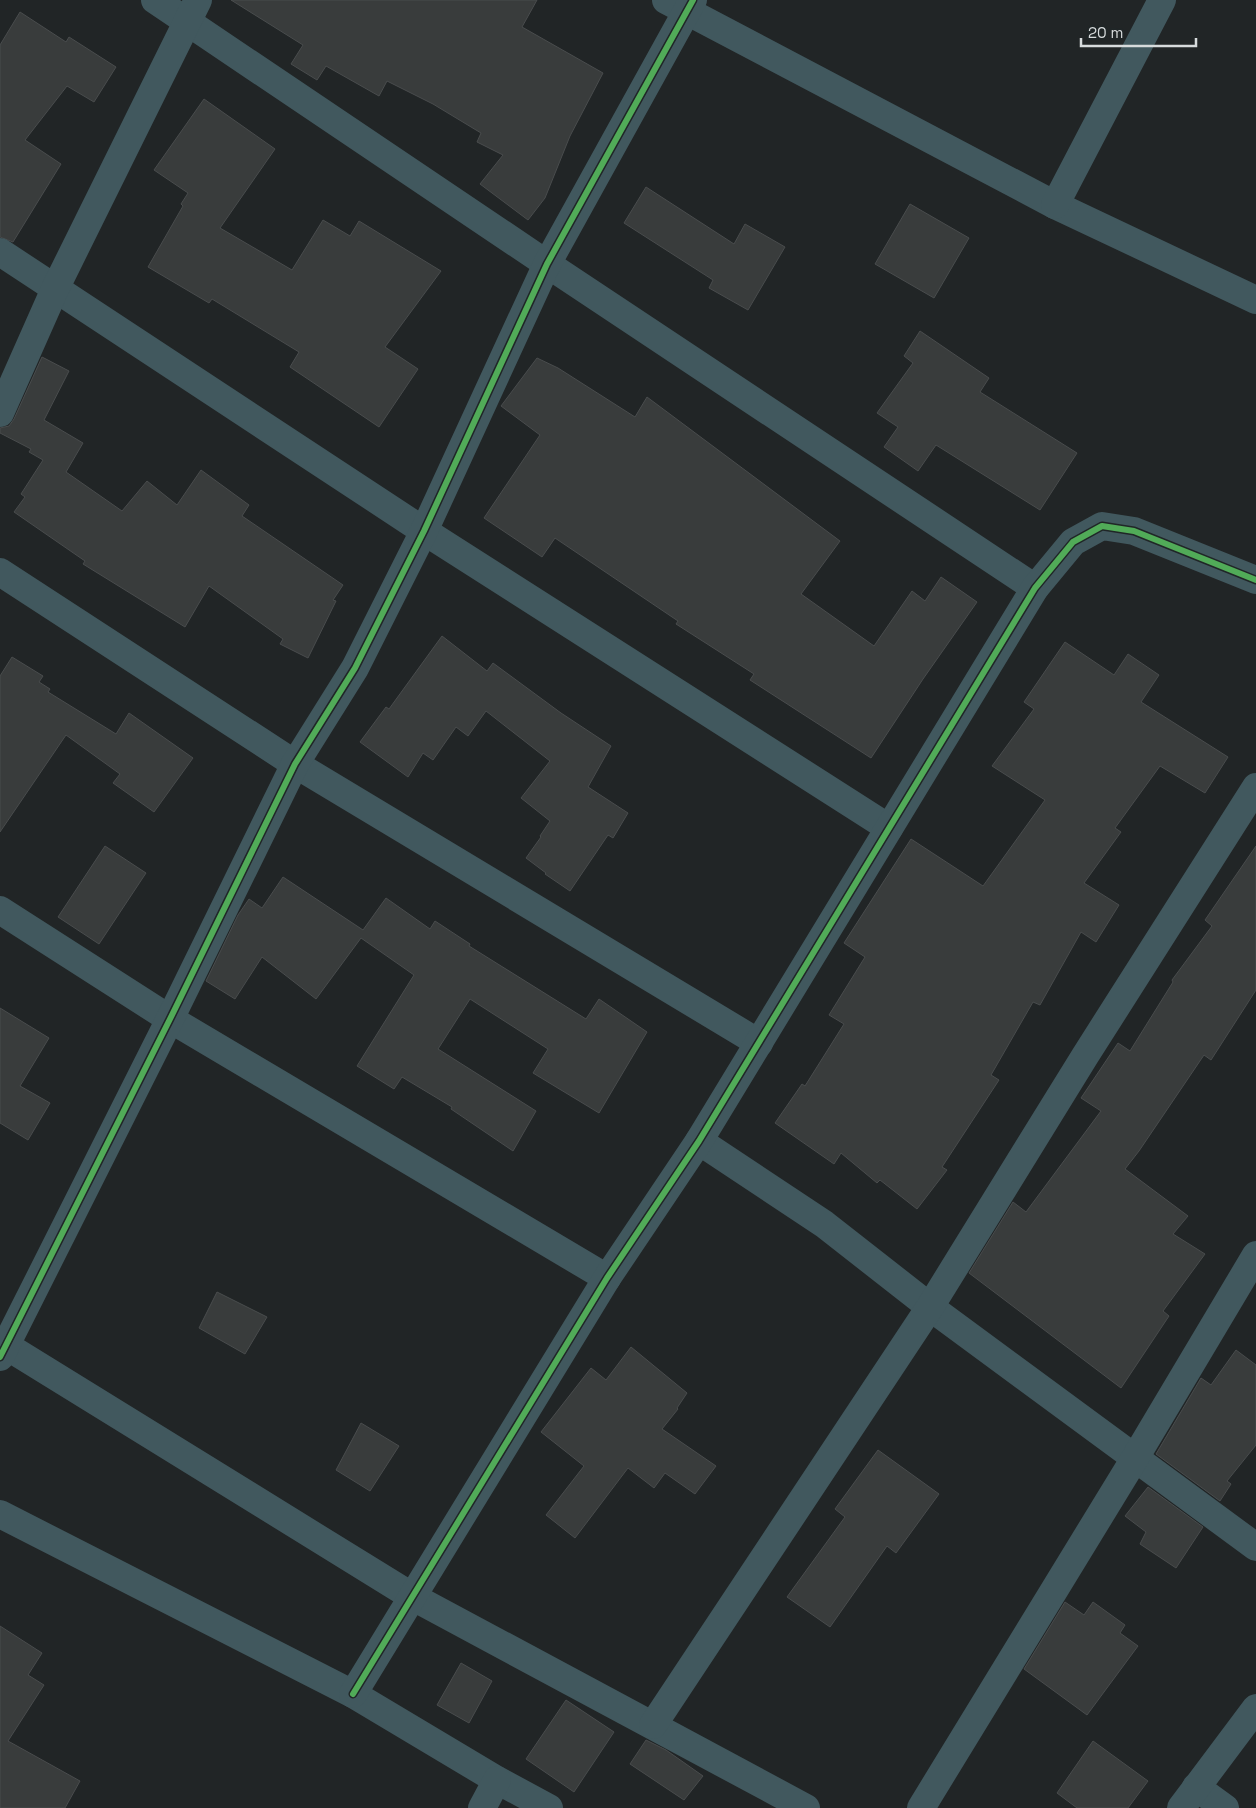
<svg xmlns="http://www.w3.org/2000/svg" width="1256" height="1808" font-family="'Space Grotesk',sans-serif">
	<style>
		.building { fill: #393c3c; stroke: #494c4d }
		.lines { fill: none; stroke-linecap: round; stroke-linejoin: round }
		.minor { stroke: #41585e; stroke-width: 28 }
		.cycleway-casing { stroke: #202627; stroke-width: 9 }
		.cycleway { stroke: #51ab58; stroke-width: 6 }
	</style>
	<rect width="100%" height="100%" fill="#212526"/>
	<g class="building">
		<polygon points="231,0 537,0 522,27 603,73 570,136 545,198 528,220 480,184 503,155 477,142 481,133 433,104 387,81 379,96 326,66 317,80 291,64 303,45"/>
		<polygon points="20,12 66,42 69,37 116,67 94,102 67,86 25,140 61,164 13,242 0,237 0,45"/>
		<polygon points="204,99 275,149 220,228 292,270 323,220 350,236 359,221 441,271 385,347 418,369 379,427 290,367 299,352 212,299 209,303 148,267 183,206 181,204 188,193 154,170"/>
		<polygon points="646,187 734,244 745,224 785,247 748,310 709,288 713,280 624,223"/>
		<polygon points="910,204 969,238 934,298 875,264"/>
		<polygon points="920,331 989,378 980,392 1077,453 1040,510 936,445 918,471 884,447 898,427 877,413 913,363 904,356"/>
		<polygon points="42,357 69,371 44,420 83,443 66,472 122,511 147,481 177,505 201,470 249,505 242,516 343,585 333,600 336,601 308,658 280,644 283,639 209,586 185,627 83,564 85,561 14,512 25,497 21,494 43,460 29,452 31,449 0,433 0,428 9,426 14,419"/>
		<polygon points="537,358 558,368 635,417 647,397 840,541 801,594 874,646 912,591 925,601 941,577 977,602 923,679 871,758 750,680 754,674 676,624 678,621 555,538 542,557 484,518 540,435 501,406"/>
		<polygon points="442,636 487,671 493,663 561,713 611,746 588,787 628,813 613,838 608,835 570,891 545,874 546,873 526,858 541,837 540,836 550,821 521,798 550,761 486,711 468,736 456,727 433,760 423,753 408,777 360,742 386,707 389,709"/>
		<polygon points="1065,642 1114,675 1128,654 1159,675 1141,702 1228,757 1205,793 1160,766 1115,828 1121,832 1084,883 1119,905 1096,942 1081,932 1040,1005 1033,1002 991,1075 999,1080 942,1167 947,1170 917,1209 880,1180 877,1183 841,1153 834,1164 775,1123 802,1084 805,1086 844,1024 829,1015 865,957 844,943 911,839 983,886 1045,800 992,766 1034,709 1024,702"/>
		<polygon points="12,657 43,676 39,682 50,689 48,692 116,734 129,713 193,758 154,812 113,783 120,774 66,735 0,832 0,676"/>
		<polygon points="105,846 146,873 99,944 58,917"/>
		<polygon points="1256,846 1256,990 1211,1060 1204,1055 1139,1151 1125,1169 1188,1216 1173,1234 1205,1254 1163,1311 1169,1316 1121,1388 969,1273 1013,1202 1026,1212 1101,1111 1081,1098 1118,1043 1130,1051 1173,982 1172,980 1212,926 1205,920"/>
		<polygon points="283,877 363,930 386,898 430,929 435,921 470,944 469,946 586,1019 599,999 647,1032 599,1113 533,1073 548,1049 470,999 438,1049 536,1111 513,1151 451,1109 452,1107 402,1077 394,1089 357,1066 414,975 361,938 316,999 262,957 235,999 206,981 238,915 249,899 262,908"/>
		<polygon points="0,1008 49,1038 20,1086 50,1103 28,1140 0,1123"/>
		<polygon points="217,1292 267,1317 245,1354 199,1328"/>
		<polygon points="631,1347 687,1393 677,1408 678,1409 662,1429 716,1466 695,1494 665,1473 654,1488 628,1468 575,1538 546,1515 584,1466 541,1432 591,1368 606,1380"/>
		<polygon points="1236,1350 1256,1365 1256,1445 1227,1481 1231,1484 1220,1501 1156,1454 1201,1378 1211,1385"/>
		<polygon points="361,1423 399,1446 370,1491 336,1470"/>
		<polygon points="878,1450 939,1494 896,1553 887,1546 830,1627 787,1597 845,1517 835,1509"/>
		<polygon points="1148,1487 1203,1527 1176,1568 1140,1544 1146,1532 1125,1516"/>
		<polygon points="1065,1602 1084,1615 1093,1602 1125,1625 1120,1633 1138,1646 1087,1715 1024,1669"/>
		<polygon points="0,1626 42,1653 28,1675 44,1685 8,1741 80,1781 65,1808 0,1808"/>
		<polygon points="461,1663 492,1681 469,1723 437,1705"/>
		<polygon points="566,1700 614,1732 574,1792 526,1759"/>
		<polygon points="646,1740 666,1750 703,1776 684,1800 630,1764"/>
		<polygon points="1093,1741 1148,1781 1128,1808 1077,1808 1057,1793"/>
	</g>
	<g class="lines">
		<g class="minor">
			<polyline points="155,0 547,264 1035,588"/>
			<polyline points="666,0 1055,205 1256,300"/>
			<polyline points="1055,205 1162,0"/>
			<polyline points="0,252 424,531 889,828"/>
			<polyline points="0,413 55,289 198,0"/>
			<polyline points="0,572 295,764 759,1043"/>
			<polyline points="0,910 170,1019 607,1278"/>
			<polyline points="699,1141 824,1224 930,1307 1256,1547"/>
			<polyline points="0,1342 413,1597 806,1808"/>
			<polyline points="0,1357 170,1019 295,764 355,668 424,531 547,264 693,0"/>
			<polyline points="0,1514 353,1694 497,1780 549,1808"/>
			<polyline points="353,1694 607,1278 699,1141 1035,588 1073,542 1102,526 1134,531 1256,580"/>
			<polyline points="653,1725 930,1307 1085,1056 1256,787"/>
			<polyline points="1196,1787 1225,1808"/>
			<polyline points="482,1808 497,1780"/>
			<polyline points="921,1808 1135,1458 1256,1255"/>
			<polyline points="1181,1808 1256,1708"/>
		</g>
		<g class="cycleway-casing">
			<g id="cycleway">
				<polyline points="0,1357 170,1019 295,764 355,668 424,531 547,264 693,0"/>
				<polyline points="353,1694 607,1278 699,1141 1035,588 1073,542 1102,526 1134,531 1256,580"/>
			</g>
		</g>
		<use href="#cycleway" class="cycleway"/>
	</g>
	<path d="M1081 38v8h115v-8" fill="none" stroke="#d7dbdc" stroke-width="2.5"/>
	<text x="1088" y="38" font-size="15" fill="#d7dbdc" stroke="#202627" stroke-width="4" paint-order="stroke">20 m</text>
</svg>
